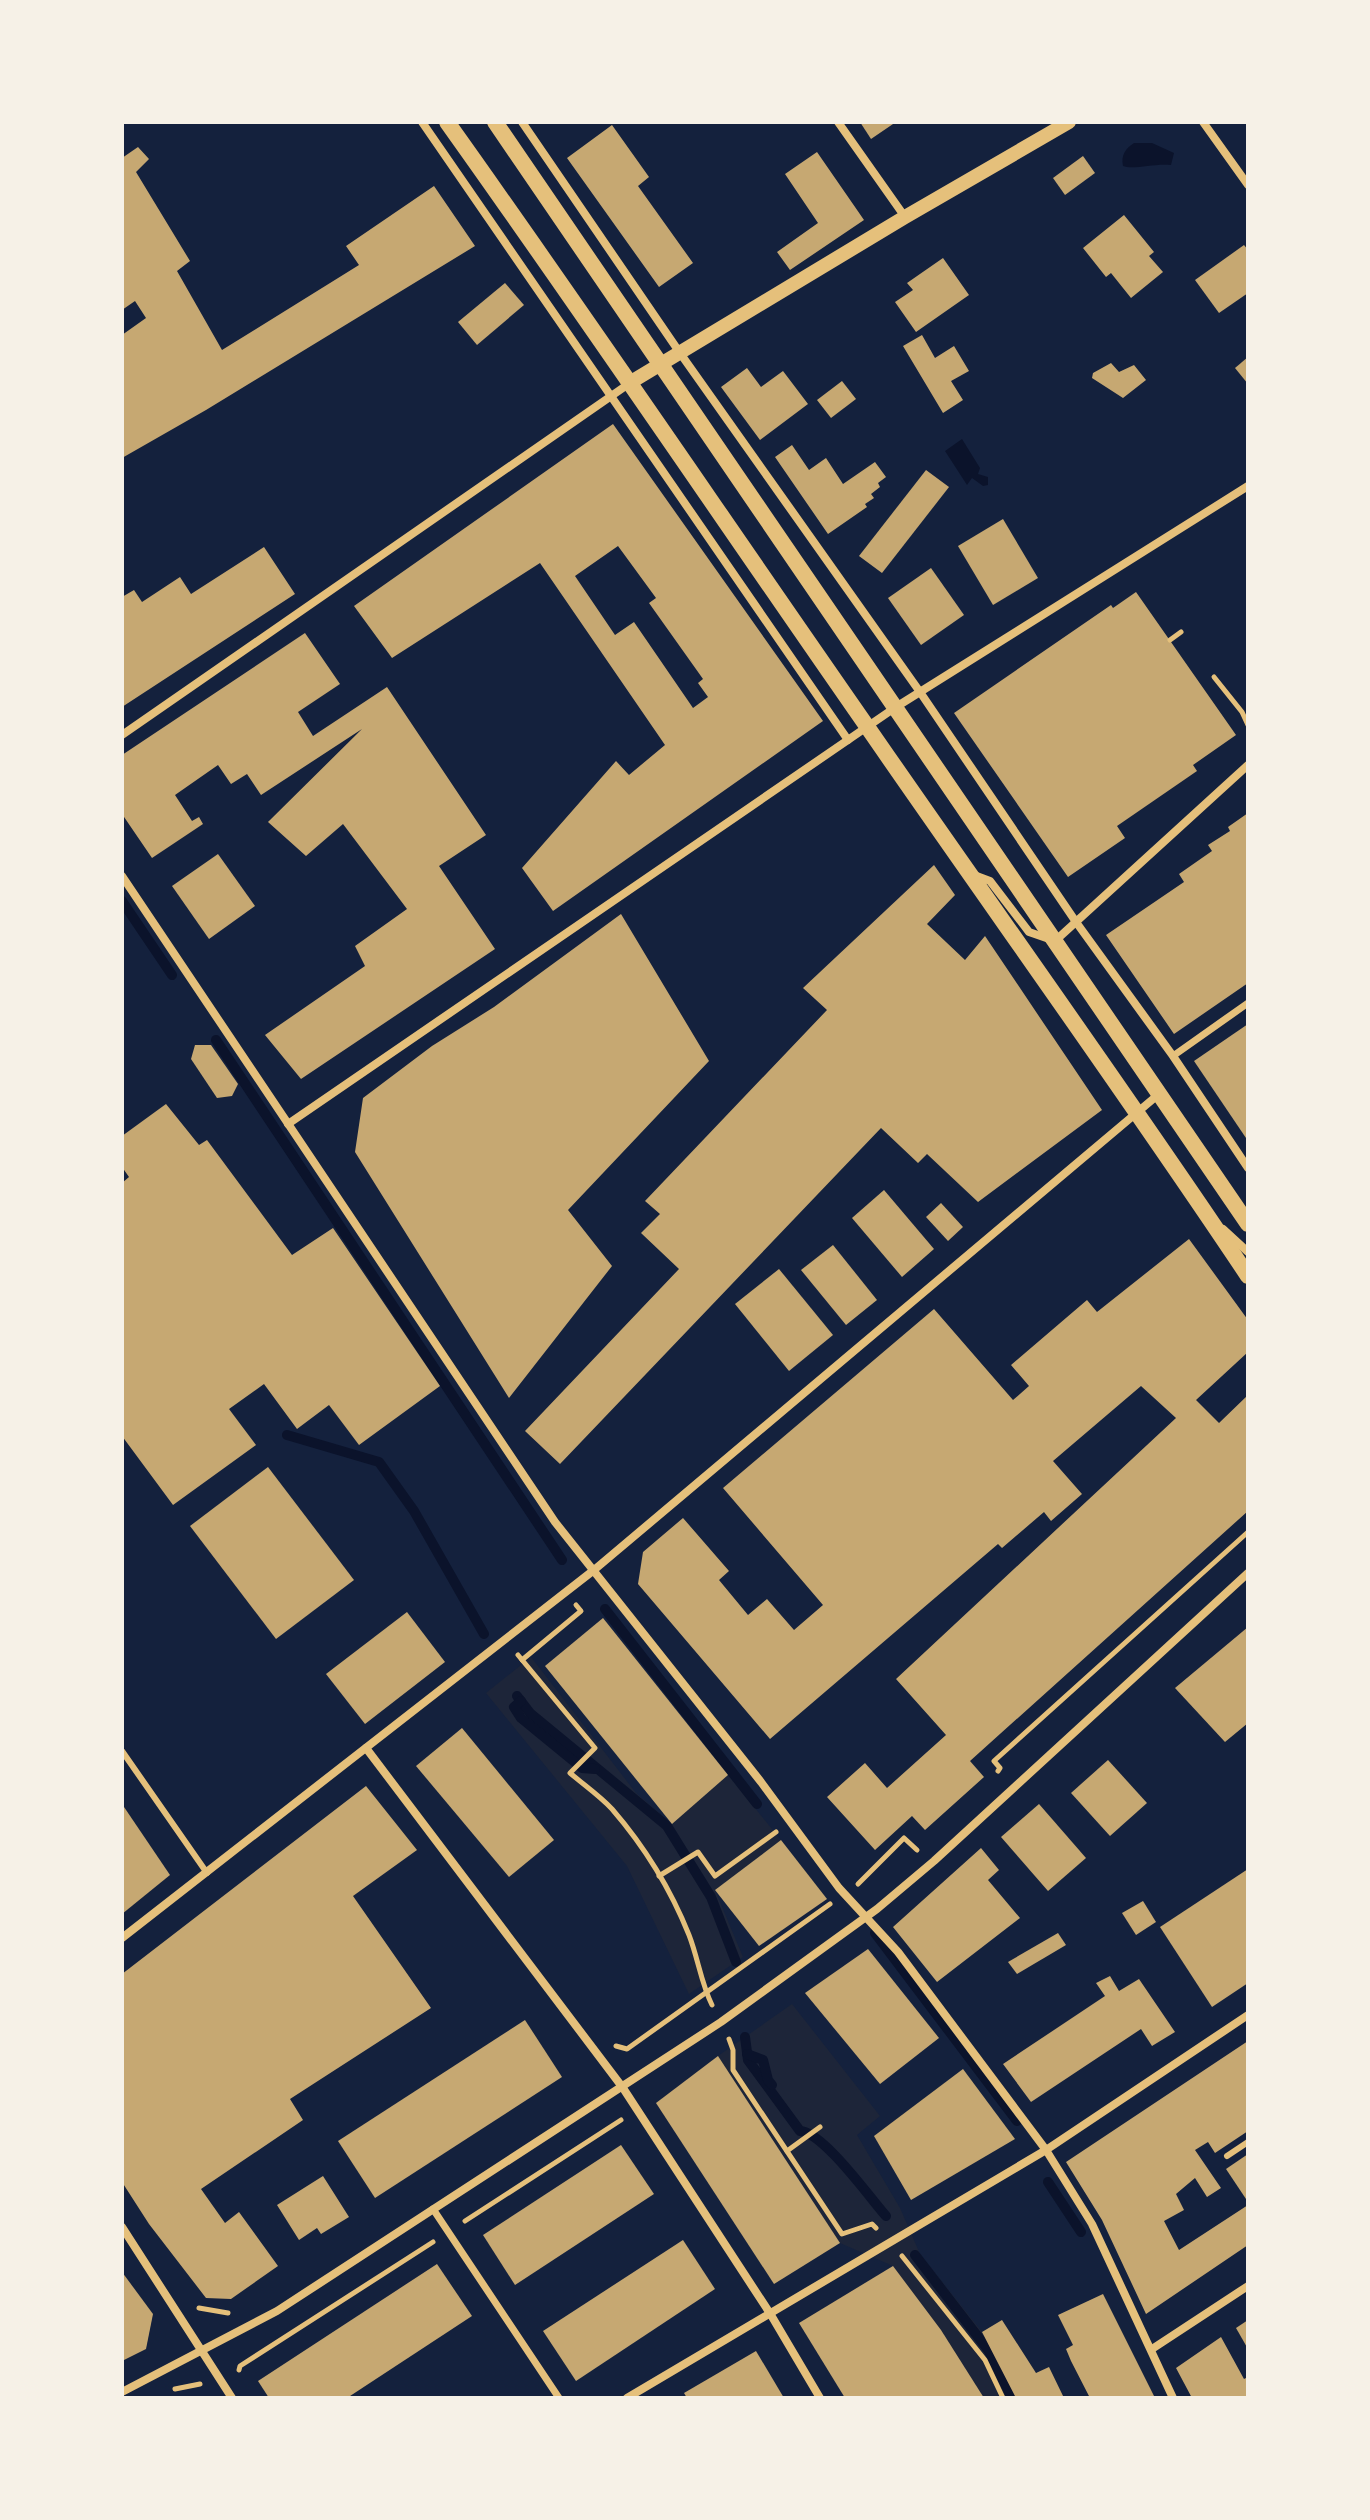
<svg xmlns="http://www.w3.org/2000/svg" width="1370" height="2520" font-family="Raleway,sans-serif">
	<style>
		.green { fill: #1d2539 }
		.water { fill: #0b132b }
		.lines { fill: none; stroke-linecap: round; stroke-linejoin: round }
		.stream { stroke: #0b132b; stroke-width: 10 }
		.building { fill: #c6a872; fill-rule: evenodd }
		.path { stroke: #e5c07b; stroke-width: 5 }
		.service { stroke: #e5c07b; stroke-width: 6 }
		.pedestrian { stroke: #e5c07b; stroke-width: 7 }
		.minor { stroke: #e5c07b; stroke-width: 8 }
		.tertiary { stroke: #e5c07b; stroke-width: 14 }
		.secondary { stroke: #e5c07b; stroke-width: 16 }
	</style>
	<rect width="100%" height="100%" fill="#14213d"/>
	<g class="green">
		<polygon points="531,1657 636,1793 672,1824 728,1775 781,1840 715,1890 743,1957 689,1994 627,1866 486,1693"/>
		<polygon points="792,2004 880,2116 857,2135 900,2208 920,2254 982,2332 1016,2398 984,2398 941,2330 893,2266 840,2243 718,2056"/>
	</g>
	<g class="water">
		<path d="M1134,143H1152L1174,153L1171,165C1155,163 1133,170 1123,166C1121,155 1125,149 1134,143Z"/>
		<polygon points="962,439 980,468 978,474 988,477 988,485 983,486 972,478 967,485 945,451"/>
	</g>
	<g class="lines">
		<g class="stream">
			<polyline points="122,901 172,975"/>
			<polyline points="216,1040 562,1560"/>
			<polyline points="287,1435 379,1462 414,1511 484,1634"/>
			<polyline points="605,1609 757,1804"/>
			<polyline points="517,1696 530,1713 667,1826 711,1897 736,1962"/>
			<polyline points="521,1701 514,1707 521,1718 582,1768 595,1769"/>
			<polyline points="875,1933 1017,2121"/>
			<path d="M745,2037L748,2060L800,2131C823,2132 870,2198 886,2216"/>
			<polyline points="747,2054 763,2060 768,2080 772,2085"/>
			<polyline points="1048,2182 1081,2232"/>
			<polyline points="915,2255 989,2351 1012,2398"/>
		</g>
	</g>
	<g class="building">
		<polygon points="860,122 896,122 871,139"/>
		<polygon points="612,125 649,177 638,186 693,263 659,287 567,158"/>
		<polygon points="138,147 149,159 136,172 190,261 177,271 222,350 359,265 346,246 434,186 475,246 206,410 122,458 122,335 146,318 135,301 122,310 122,158"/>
		<polygon points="817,152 864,220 790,270 777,252 818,223 785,174"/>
		<polygon points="1083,156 1095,173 1065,195 1053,178"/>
		<polygon points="1124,215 1154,252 1149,256 1163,272 1131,298 1111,273 1106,277 1083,248"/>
		<polygon points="1244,245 1248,250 1248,293 1219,313 1195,280"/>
		<polygon points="943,258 969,295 916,332 895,302 913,290 907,283"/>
		<polygon points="505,283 524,305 477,345 458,322"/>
		<polygon points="922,335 935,358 954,346 969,371 951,381 963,400 943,413 903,346"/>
		<polygon points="1248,357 1248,384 1235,368"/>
		<polygon points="1111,363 1119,372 1134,365 1146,380 1123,398 1092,378 1093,373"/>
		<polygon points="747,368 761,387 783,371 808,404 760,440 721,387"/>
		<polygon points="842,381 856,399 831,418 817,400"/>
		<path d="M613,424L823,721L553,911L522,868L616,761L629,775L665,745L540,563L392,658L354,606ZM618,546L656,598L649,603L703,679L698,683L708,697L693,708L634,622L615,635L575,576Z"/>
		<polygon points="792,445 809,470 826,458 843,484 875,462 886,477 878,483 880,487 871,494 874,498 865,504 867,507 828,534 775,457"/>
		<polygon points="926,470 949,487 882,573 859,556"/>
		<polygon points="1003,519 1038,578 993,605 958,546"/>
		<polygon points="264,547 295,594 122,707 122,597 134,590 142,602 180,577 191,594"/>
		<polygon points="931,568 964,615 921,645 888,598"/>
		<polygon points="1136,592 1236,735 1193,765 1197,771 1117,826 1125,838 1068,877 954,713 1111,605 1113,608"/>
		<polygon points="305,633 340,684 298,712 313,736 387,687 486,835 439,866 495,949 301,1079 265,1035 365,966 355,946 407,909 343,824 306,856 268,822 362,729 261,795 247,774 231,784 218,765 175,795 192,821 199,817 203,824 152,858 122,814 122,755"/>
		<polygon points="1248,813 1248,983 1174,1034 1106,935 1184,882 1179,874 1212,851 1208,845 1230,831 1228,827"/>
		<polygon points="218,854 255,906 209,939 172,886"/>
		<polygon points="934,865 955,895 927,924 965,960 985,936 1102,1110 978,1202 927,1154 918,1163 881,1128 560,1464 525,1431 679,1269 641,1233 660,1214 645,1201 827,1010 803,988"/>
		<polygon points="621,914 709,1061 568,1210 612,1266 509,1398 355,1152 363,1098 432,1046 494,1007"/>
		<polygon points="1248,1024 1248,1141 1194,1061"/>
		<polygon points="195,1045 211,1045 238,1084 232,1096 217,1098 191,1059"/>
		<polygon points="166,1104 199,1145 207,1140 292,1255 333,1228 440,1386 359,1445 329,1405 297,1429 264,1384 229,1409 256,1445 173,1505 122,1436 122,1183 129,1177 122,1167 122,1136"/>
		<polygon points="884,1190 934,1249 902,1277 852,1218"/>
		<polygon points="941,1203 963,1227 948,1241 926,1217"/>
		<polygon points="1189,1239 1248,1320 1248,1352 1196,1400 1219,1423 1248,1395 1248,1511 970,1761 984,1777 925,1830 912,1816 875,1850 827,1797 865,1763 887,1788 946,1735 896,1679 1176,1418 1141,1386 1053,1461 1082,1494 1051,1521 1044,1512 1002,1548 998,1544 770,1739 638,1584 643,1552 683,1518 729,1571 719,1580 748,1615 767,1599 794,1630 823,1605 723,1488 934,1309 1013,1400 1029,1386 1011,1365 1087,1300 1097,1312"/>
		<polygon points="833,1245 877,1300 846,1325 801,1270"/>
		<polygon points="779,1269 833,1335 789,1371 735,1304"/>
		<polygon points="268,1467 354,1580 276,1639 190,1526"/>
		<polygon points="407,1612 445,1662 365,1724 326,1674"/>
		<polygon points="603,1618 728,1775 672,1824 545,1666"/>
		<polygon points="1248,1627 1248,1723 1225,1742 1175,1688"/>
		<polygon points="462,1728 554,1840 509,1877 416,1766"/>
		<polygon points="1108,1760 1147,1803 1110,1836 1071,1793"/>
		<polygon points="366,1786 417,1850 353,1896 431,2008 290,2099 303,2120 201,2189 225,2223 239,2212 278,2266 231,2299 206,2298 149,2224 122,2182 122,1974"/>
		<polygon points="122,1804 170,1875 122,1914"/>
		<polygon points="1039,1804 1086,1858 1048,1891 1001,1837"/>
		<polygon points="781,1840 827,1899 759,1946 715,1890"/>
		<polygon points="981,1848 999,1870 988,1880 1020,1918 937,1982 893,1927"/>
		<polygon points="1248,1869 1248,1983 1212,2007 1160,1927"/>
		<polygon points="1143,1901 1156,1922 1136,1935 1122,1913"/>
		<polygon points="1058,1933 1066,1945 1017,1974 1008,1962"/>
		<polygon points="868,1949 939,2038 880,2084 805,1993"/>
		<polygon points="1110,1976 1119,1991 1139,1979 1175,2032 1152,2046 1141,2029 1031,2102 1003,2064 1105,1996 1096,1983"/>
		<polygon points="525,2020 562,2077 375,2198 338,2141"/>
		<polygon points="1248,2041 1248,2131 1215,2153 1208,2142 1195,2150 1221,2188 1207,2197 1195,2178 1176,2194 1184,2210 1164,2221 1179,2250 1248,2205 1248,2245 1146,2314 1102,2220 1066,2162"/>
		<polygon points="718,2056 840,2243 774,2284 656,2103"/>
		<polygon points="963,2069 1015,2139 911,2200 874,2136"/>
		<polygon points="621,2145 654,2194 515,2285 483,2235"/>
		<polygon points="1248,2154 1248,2202 1226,2169"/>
		<polygon points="323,2176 349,2217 321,2234 317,2228 299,2240 277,2205"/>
		<polygon points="683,2240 715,2289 576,2381 543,2331"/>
		<polygon points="437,2264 472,2316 347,2398 269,2398 258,2381"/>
		<polygon points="893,2266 941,2330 984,2398 845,2398 799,2323"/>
		<polygon points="122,2272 153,2314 146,2349 122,2361"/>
		<polygon points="1103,2294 1155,2398 1090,2398 1071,2361 1066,2349 1073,2345 1058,2315"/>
		<polygon points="1002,2320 1036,2373 1049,2367 1064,2398 1016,2398 982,2332"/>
		<polygon points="1248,2320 1248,2349 1236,2328"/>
		<polygon points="1221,2337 1244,2379 1248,2377 1248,2398 1192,2398 1176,2368"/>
		<polygon points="756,2351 784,2398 687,2398 684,2393"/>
	</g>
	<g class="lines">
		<g class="path">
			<polyline points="1170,640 1181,632"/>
			<polyline points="1214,677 1242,712 1248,725"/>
			<path d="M518,1655L595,1748L570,1773C584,1785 600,1796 612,1809C644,1846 671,1890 689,1935C698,1958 701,1983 712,2005"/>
			<polyline points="522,1660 581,1611 576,1605"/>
			<polyline points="998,1771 1000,1768 994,1761 1248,1532"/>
			<polyline points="659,1876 698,1852 715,1876 776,1832"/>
			<polyline points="858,1884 904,1838 917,1850"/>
			<polyline points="729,2039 733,2050 733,2070 842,2234 872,2224 876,2228"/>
			<polyline points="616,2046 627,2049 830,1904"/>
			<polyline points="787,2151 820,2127"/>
			<polyline points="465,2221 621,2120"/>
			<polyline points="902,2256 985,2360 1003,2398"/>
			<polyline points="199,2308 228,2313"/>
			<polyline points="239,2370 240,2366 433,2242"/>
			<polyline points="175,2389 200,2384"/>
		</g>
		<g class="service">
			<polyline points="122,1751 207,1873"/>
			<polyline points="1227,2156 1248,2142"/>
		</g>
		<g class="pedestrian">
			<polyline points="1173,1056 1248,1003"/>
			<polyline points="433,2209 559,2398"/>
		</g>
		<g class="minor">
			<polyline points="422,122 848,740"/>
			<polyline points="522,122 680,353 920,692 1076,922 1173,1056 1248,1168"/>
			<polyline points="838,122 905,217"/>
			<polyline points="1203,122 1248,185"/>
			<polyline points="122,735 630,383"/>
			<polyline points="974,875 990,881 1029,932 1055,941 1248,765"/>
			<polyline points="122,876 555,1522 761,1782 839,1888 898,1952 1046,2150 1092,2224 1173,2398"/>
			<polyline points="288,1124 896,707 1248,486"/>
			<polyline points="1223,1229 1248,1252"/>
			<polyline points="366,1748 623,2088 771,2315 820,2398"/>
			<polyline points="122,1938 594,1570 1159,1094"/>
			<polyline points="122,2227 232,2398"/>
			<polyline points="1152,2349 1248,2286"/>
			<polyline points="122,2392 277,2311 721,2022 877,1909 934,1861 1248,1573"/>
			<polyline points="627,2398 1046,2150 1248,2015"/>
		</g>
		<polyline class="tertiary" points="631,382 905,217 1069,122"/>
		<g class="secondary">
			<path d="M447,122C589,321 726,524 866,725C993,909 1124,1090 1248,1276"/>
			<polyline points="495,122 1248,1224"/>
		</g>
	</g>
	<rect width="1370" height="2520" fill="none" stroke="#f6f1e7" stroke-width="248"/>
</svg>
